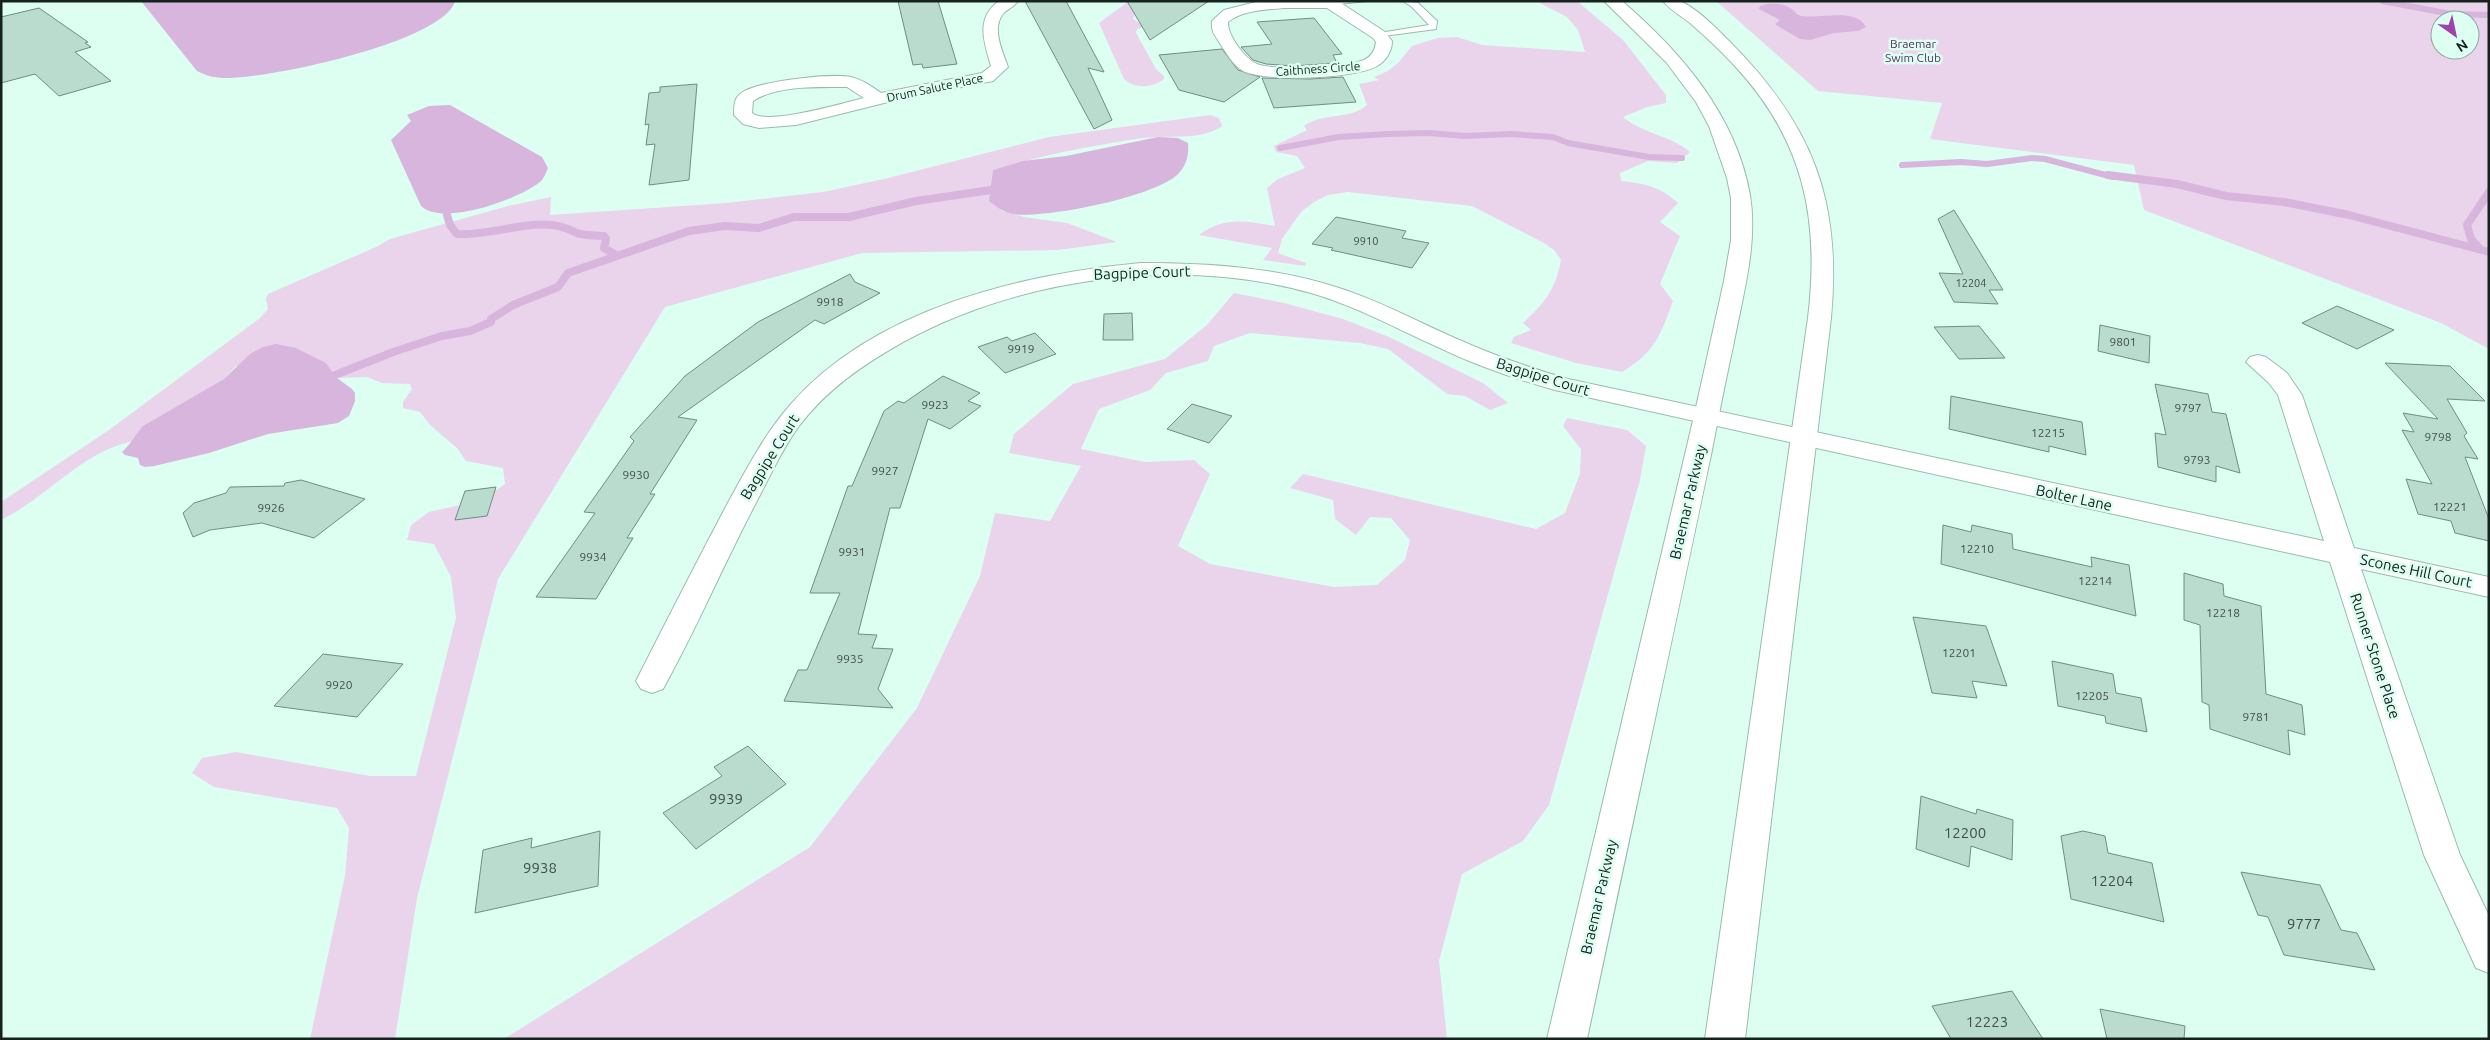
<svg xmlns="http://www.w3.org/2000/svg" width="2490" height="1040" font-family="Ubuntu,sans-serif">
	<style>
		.green { fill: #ead4ec; fill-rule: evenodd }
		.water { fill: #d8b5dc }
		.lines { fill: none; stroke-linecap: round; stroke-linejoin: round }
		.stream-far1 { stroke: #d8b5dc; stroke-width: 6 }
		.stream { stroke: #d8b5dc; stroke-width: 8 }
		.building { fill: #badccf; stroke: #6d8e82 }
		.lane-casing { stroke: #99bbae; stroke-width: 2 }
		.street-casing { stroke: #99bbae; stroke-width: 2 }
		.secondary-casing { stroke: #99bbae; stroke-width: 2 }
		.lane { fill: #fff; fill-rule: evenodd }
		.street { fill: #fff; fill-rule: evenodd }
		.secondary { fill: #fff; fill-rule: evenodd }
		.labels { text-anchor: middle; stroke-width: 5; stroke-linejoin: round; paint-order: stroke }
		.far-number-label { font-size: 11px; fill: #3e504a }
		.far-park-label { font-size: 12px; fill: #5a2e60; stroke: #dcfff2 }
		.far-street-label { font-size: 12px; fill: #15221d; stroke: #dcfff2 }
		.number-label { font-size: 12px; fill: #3e504a }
		.street-label { font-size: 15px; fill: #15221d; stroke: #dcfff2 }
		.near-number-label { font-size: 15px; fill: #3e504a }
	</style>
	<rect width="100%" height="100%" fill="#dcfff2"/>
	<g class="green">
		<path d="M1129,1L1136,11L1133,19L1146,27L1137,29L1136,33L1156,69L1164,76V79C1152,88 1135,89 1124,79L1099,23Z"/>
		<path d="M1536,1H1577L1623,40L1666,95V103L1647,107L1623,117C1643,134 1670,135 1690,152L1677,163L1648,161L1620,173L1621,181C1646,184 1659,186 1678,203L1660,222L1680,236L1660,284L1673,301C1660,336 1656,351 1622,372L1576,363L1511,343L1514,337L1531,330L1523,323C1544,304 1556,289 1561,260L1554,250L1544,243L1472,206L1348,192L1328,195L1314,202L1301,212L1282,239L1278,253L1306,263L1305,266L1263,260L1272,248L1199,235C1224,216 1247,221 1275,226L1267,188L1278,179L1305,168L1297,156L1276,152L1274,146L1307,130L1304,126C1322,112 1351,120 1367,105L1359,84L1379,80L1374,77L1388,71L1398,63L1412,46L1438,38L1457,37L1482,45L1585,52L1578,30L1567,17Z"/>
		<path d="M1716,1H2489V349L2441,323L2144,210L2134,165L1930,139L1942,103L1818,91ZM2440,20H2470V50H2440Z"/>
		<path d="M1210,115L1219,118L1222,126C1203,139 1181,136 1159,137C1142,137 1123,141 1106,144C1068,150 1030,159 993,170L992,181L1002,211L1024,217L1067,223L1117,242L1058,250L862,253L665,307L498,579L417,898L395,1039H310L345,876L349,828L337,808L214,787L192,773L202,758L236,752L370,776H416L456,618L451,577L434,544L407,540L411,525L429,512L482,500L505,484L503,468L466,461L457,448L430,425L420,412L403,408V402L412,389L410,384L382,383L367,377L337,378L326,363L236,366L224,379L137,433L134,441C82,451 48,497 1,520V502L109,430L260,318L268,309L266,298L268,294L376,247L390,239L508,206L551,197L550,215L726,203L823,192L884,179L1049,137Z"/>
		<polygon points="1234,293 1284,303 1343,319 1389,337 1483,383 1508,403 1490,410 1465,396 1447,394 1388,349 1360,343 1250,333 1214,346 1208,361 1166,373 1150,390 1099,409 1081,449 1145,462 1194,460 1210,474 1178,546 1210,564 1334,587 1377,585 1405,560 1410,540 1391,518 1370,517 1356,535 1335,519 1333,500 1290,488 1303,474 1536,529 1565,513 1580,474 1581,449 1563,426 1567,418 1627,430 1646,446 1640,480 1549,805 1523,841 1462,874 1439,961 1447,1039 504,1039 810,847 917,708 980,576 995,513 1050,521 1081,466 1009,453 1014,434 1073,384 1165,359 1207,325"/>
	</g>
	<g class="water">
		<path d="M141,1H455C444,42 267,79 226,78C215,78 207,76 197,71Z"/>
		<path d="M1767,4C1781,3 1790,5 1798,15C1816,21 1855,6 1866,27L1858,31L1834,33L1810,40L1800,39L1776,25L1775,24L1780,20L1759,9L1760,6Z"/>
		<path d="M450,105L542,157L548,168C546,172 544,179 540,182C519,199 443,227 421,206L391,140L411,121L407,115L429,106Z"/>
		<path d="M1158,137L1178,138L1188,143C1189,155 1187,165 1178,174C1155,197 1044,219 1013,214C1003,212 997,207 989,201L993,170L1023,161L1066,156Z"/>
		<path d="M276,344L296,348L326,363L337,378L352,389L355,393V401L349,416L338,423L268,434L209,453L154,466L145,467L140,465L138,458L125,455L122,452C131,444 135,435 143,426L224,379L250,354L263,347Z"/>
	</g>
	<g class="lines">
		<g class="stream-far1">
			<polyline points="2382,1 2451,14 2489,15"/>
			<polyline points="1280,148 1339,137 1388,134 1429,133 1465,136 1511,134 1553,137 1568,143 1649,157 1682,158"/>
			<polyline points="1902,165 1961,162 1987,164 2032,158 2045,159 2113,177"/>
		</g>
		<g class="stream">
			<polyline points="2108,175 2177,184 2226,196 2284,202 2349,215 2489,252"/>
			<path d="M447,215L450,225L457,234C489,236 520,222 552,225C562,226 569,229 577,233C584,236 596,235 604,236L606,239L604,248L616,255"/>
			<polyline points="2479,248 2471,239 2467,225 2489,192"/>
			<polyline points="335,375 396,351 442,336 470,331 491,322 491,319 513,305 558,287 568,273 689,231 725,226 759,228 794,217 849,217 916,201 991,190"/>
		</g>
	</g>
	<g class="building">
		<polygon points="898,1 938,1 957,64 923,68 922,64 913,65"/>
		<polygon points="1025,1 1066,1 1104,72 1088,68 1112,120 1094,129"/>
		<polygon points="1127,1 1209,1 1150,40"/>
		<polygon points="39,8 88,42 85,43 91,47 75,52 111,81 59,96 35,74 1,83 1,17"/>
		<polygon points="1314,18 1342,54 1333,55 1337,63 1294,66 1266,64 1253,60 1241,47 1272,44 1257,22"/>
		<polygon points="1222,49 1238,70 1260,77 1224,102 1179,90 1159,55"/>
		<polygon points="1343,77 1356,102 1274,108 1262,78 1310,79"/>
		<polygon points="697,84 689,180 649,185 655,144 646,145 649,124 645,125 649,93 660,92 660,87"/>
		<polygon points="1954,210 2003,290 1989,290 1998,304 1954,302 1939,273 1963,274 1938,219"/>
		<polygon points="1336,217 1406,231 1402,238 1429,243 1412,268 1331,250 1333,248 1312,244"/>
		<polygon points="850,274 855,282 880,293 824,324 815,320 678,417 697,420 650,494 655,494 627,538 633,538 596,599 536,597 595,513 584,512 634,441 630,437 685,376 758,322"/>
		<polygon points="2337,306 2394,330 2357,349 2302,323"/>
		<polygon points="1132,313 1133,340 1103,340 1104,314"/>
		<polygon points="2100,325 2150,336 2149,363 2098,351"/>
		<polygon points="1979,326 2005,358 1959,359 1934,327"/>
		<polygon points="1035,333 1056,354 1005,373 978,347 1007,337 1012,341"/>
		<polygon points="2385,363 2450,366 2485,401 2447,399 2467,433 2464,436 2478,459 2465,457 2489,519 2489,541 2455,533 2451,521 2418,514 2406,479 2432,484 2402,430 2414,432 2403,413 2438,419"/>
		<polygon points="943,376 980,393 968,401 981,406 950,429 928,419 900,508 890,508 858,634 877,635 872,648 893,649 878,689 893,708 784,701 798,670 807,670 840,593 810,593 848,486 852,486 884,411 898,401 904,403"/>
		<polygon points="2155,384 2208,394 2212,412 2226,414 2240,473 2216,466 2216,482 2158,467 2155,433 2166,435"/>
		<polygon points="1951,396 2082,422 2086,455 2049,446 2049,452 1949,429"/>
		<polygon points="1192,404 1232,416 1209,443 1167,429"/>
		<polygon points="301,480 365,499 314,538 262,523 210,530 193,537 183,513 194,503 226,493 230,487 284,486 285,483"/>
		<polygon points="496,487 487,516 455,520 465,491"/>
		<polygon points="1943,525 1971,532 1972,525 2012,534 2013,549 2092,567 2091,557 2129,565 2136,616 1941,564"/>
		<polygon points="2184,573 2223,584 2224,596 2261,606 2266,694 2302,705 2305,735 2288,730 2290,755 2210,729 2209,705 2202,702 2200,625 2184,620"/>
		<polygon points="1913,617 1986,626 2007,686 1972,681 1977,698 1932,693"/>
		<polygon points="323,654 403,664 357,717 274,706"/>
		<polygon points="2052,661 2113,674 2116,693 2141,698 2147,732 2106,723 2105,716 2058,706"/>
		<polygon points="748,746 786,784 696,849 663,813 722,776 714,767"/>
		<polygon points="1921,796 1976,814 1977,809 2013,820 2012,860 1971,846 1969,867 1916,849"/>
		<polygon points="600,831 598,886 475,913 483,850 532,838 531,848"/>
		<polygon points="2083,831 2105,836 2108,853 2152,863 2164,922 2071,899 2061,836"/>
		<polygon points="2241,872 2320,885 2341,930 2357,933 2375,970 2284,955 2268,917 2258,915"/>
		<polygon points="2012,991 2043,1039 1951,1039 1932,1006"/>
		<polygon points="2100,1009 2185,1026 2184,1039 2107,1039"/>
	</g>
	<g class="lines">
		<g class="lane-casing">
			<g id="lane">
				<polygon points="1325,1 1367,1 1328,5 1324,3"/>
				<polygon points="1403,1 1418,3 1437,21 1436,29 1376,37 1376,33 1379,33 1429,25 1412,7"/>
			</g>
		</g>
		<g class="street-casing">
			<g id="street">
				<path d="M999,1H1018C1014,7 1007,9 1003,14C991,29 1003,52 1008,67L993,81L904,98L796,125L759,128L743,124L734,115C734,107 734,99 740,94C755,81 831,73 851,77C863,80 871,86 881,93L982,73L991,66C984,42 975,18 999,1ZM847,87L864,98C843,103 767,126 752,113L753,101C777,85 818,87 847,87Z"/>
				<path d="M1260,1H1338L1385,32L1392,41C1392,51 1386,61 1377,66C1355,79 1265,82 1243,71C1233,65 1227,54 1221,45C1215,35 1211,33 1212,21L1224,10ZM1284,8H1327L1373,38L1376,42C1375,50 1372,56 1364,60C1348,67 1273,71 1257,64C1245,59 1227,35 1228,22C1243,10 1264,10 1284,8Z"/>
				<path d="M1141,263C1208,263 1275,267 1339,288C1380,301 1418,322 1457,339C1493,355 1530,368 1568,379L2324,541L2278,395L2269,383L2246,362L2250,357L2258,355L2266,357L2287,373L2302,395L2354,548L2489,577V597L2361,569L2460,855L2489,916V973L2476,968L2424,855L2330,562L1555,390C1516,379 1477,366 1440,348C1397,329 1356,306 1311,293C1179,256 1023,277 903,342C864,364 827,389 799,426C783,448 771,474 758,499C725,561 697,628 663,689L652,693L641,689L636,681C667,620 698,559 730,499C748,466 766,432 791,404C874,309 1021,274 1141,263Z"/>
			</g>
		</g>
		<g class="secondary-casing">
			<g id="secondary">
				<path d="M1604,1H1622C1681,52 1736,115 1750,195C1758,244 1743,294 1734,342C1726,378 1719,414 1712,450C1671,647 1628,842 1587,1039H1547L1695,412L1724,281L1731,240V198L1727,178L1709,126L1696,102L1666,62Z"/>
				<path d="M1663,1C1669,1 1677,0 1682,2C1699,10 1716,28 1729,41C1813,125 1842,201 1831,318L1745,1039H1705L1808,318C1820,219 1804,140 1734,65C1720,50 1705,36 1690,23C1681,16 1670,10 1663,1Z"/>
			</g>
		</g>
		<use href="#lane" class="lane"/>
		<use href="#street" class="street"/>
		<use href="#secondary" class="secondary"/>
	</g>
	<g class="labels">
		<g class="far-number-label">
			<text x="1366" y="245">9910</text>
			<text x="1971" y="287">12204</text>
		</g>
		<g class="far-park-label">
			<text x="1913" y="48">Braemar<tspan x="1913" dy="14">Swim Club</tspan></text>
		</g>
		<g class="far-street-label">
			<text transform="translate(1318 69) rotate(-4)" y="4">Caithness Circle</text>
			<text transform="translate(935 88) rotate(-12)" y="4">Drum Salute Place</text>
		</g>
		<g class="number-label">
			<text x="830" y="306">9918</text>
			<text x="2123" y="346">9801</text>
			<text x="1021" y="353">9919</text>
			<text x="935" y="409">9923</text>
			<text x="2188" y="412">9797</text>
			<text x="2048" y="437">12215</text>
			<text x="2438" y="441">9798</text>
			<text x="2197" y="464">9793</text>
			<text x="885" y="475">9927</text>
			<text x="636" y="479">9930</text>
			<text x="2450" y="511">12221</text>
			<text x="271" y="512">9926</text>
			<text x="1977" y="553">12210</text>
			<text x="852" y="556">9931</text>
			<text x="593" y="561">9934</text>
			<text x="2095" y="585">12214</text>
			<text x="2223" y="617">12218</text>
			<text x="1959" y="657">12201</text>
			<text x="850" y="663">9935</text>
			<text x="339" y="689">9920</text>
			<text x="2092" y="700">12205</text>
			<text x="2256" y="721">9781</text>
		</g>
		<g class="street-label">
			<text transform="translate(1142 273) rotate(-2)" y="5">Bagpipe Court</text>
			<text transform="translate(1543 377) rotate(17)" y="5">Bagpipe Court</text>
			<text transform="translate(770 457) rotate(-58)" y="5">Bagpipe Court</text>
			<text transform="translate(2074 498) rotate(12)" y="5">Bolter Lane</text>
			<text transform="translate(1688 502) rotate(-77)" y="5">Braemar Parkway</text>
			<text transform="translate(2416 571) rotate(12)" y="5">Scones Hill Court</text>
			<text transform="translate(2375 656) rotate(72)" y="5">Runner Stone Place</text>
			<text transform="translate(1599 897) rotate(-77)" y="5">Braemar Parkway</text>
		</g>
		<g class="near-number-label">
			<text x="726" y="804">9939</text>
			<text x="1965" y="838">12200</text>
			<text x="540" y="873">9938</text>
			<text x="2112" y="886">12204</text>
			<text x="2304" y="929">9777</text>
			<text x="1987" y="1027">12223</text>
		</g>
	</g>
	<rect width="2490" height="1040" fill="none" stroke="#15221d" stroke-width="5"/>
	<g transform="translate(2455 35) rotate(147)"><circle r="24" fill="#dcfff2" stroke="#8ca79d"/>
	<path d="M0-4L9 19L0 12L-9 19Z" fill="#9f42ab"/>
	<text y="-8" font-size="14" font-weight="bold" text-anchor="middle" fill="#15221d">N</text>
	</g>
</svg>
